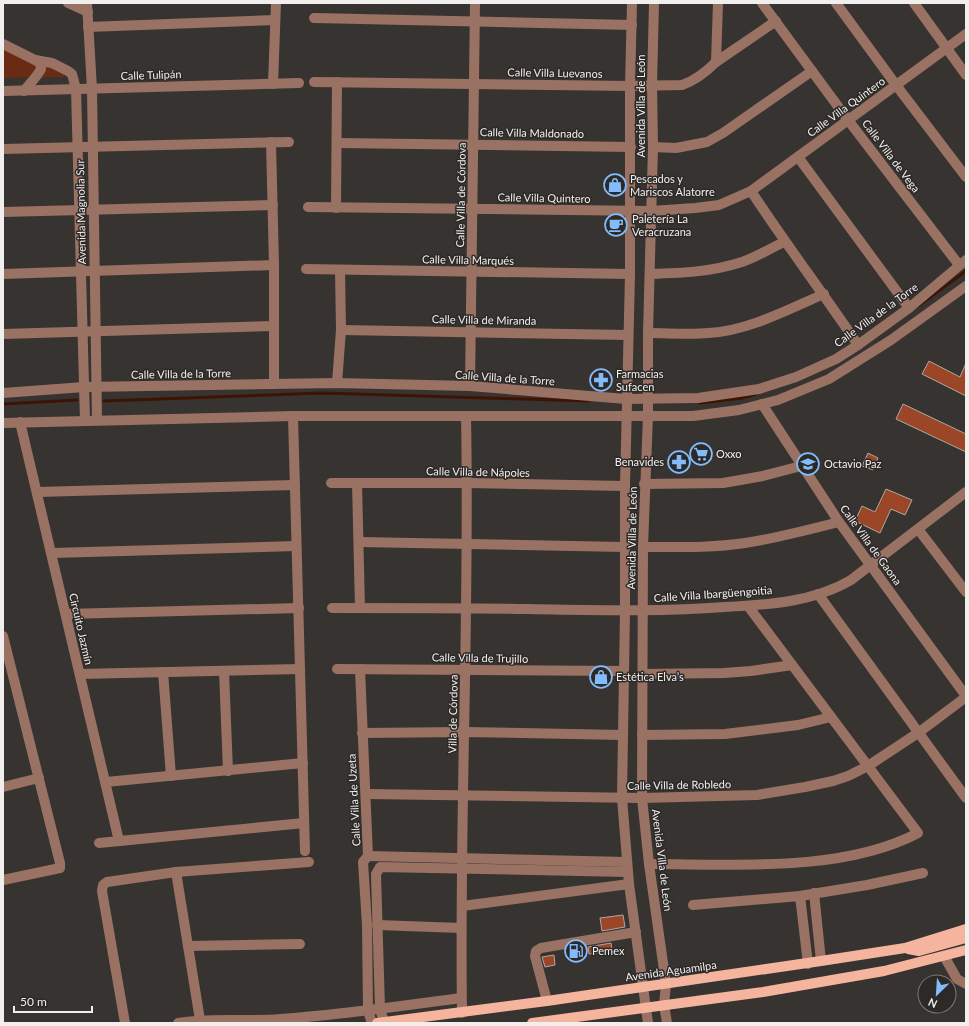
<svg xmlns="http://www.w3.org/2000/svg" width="969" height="1026" font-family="Lato,sans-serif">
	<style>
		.green { fill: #692b13 }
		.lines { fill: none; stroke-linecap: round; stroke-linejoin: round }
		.stream { stroke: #3e1303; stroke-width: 3 }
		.building { fill: #9b4727; stroke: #ada8a6 }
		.minor { stroke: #9a7264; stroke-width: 10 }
		.major { stroke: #f5b49d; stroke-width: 10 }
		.labels { text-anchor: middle; stroke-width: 3; stroke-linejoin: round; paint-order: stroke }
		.street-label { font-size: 11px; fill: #f1efee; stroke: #2d2927 }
		.poi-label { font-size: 11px; fill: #f1efee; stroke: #2d2927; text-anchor: start }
	</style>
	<rect width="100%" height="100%" fill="#373331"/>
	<polygon class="green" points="3,48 44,60 66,74 63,77 3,78"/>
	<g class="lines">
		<g class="stream">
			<polyline points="918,306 966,271"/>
			<polyline points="104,401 322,393 588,401"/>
			<polyline points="700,403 742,398 756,394"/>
			<polyline points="3,404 77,400"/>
		</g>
	</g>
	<g class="building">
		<polygon points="929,361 960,377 966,363 966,396 922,374"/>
		<polygon points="903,404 966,434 966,452 896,419"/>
		<polygon points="868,453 878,458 873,470 862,466"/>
		<polygon points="886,489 912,500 905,515 891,509 880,533 855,521 862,506 875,512"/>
		<polygon points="623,915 625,927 602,931 600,918"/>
		<polygon points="611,943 612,951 589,954 588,947"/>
		<polygon points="554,955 555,965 545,967 542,957"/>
	</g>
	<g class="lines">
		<g class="minor">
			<polyline points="68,3 88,12"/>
			<polyline points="87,3 92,89 97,420"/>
			<polyline points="632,3 630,86 630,274 625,486 625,611 622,798 629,884 648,1023"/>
			<polyline points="654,3 652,85 653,147 648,333 648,416 643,547 642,798 649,864 666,984 664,1005 667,1023"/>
			<polyline points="762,3 848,120 959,265"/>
			<polyline points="836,3 896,85 966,177"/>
			<polyline points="914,3 966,75"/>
			<polyline points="314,18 632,25"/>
			<polyline points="88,27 275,20"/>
			<polyline points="3,44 35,60 52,63 68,71 72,74 76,89 85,421"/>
			<polyline points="716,62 718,3"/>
			<path d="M314,82L630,86L682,85C694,81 707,71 716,62L776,21"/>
			<polyline points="273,84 276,3"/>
			<polyline points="3,91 299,83"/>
			<path d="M24,91C30,83 37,77 41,69L40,63L35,60"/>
			<polyline points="271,142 274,265 274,384"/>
			<polyline points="337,143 631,147"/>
			<polyline points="653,147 676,148 707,142 723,133 812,71"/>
			<polyline points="3,149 289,142"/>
			<polyline points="798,157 909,308"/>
			<path d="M751,191C785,243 823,293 858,345"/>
			<polyline points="308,207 651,211 695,208 719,205 751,191 966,34"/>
			<polyline points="336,208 337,82"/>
			<polyline points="3,212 273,205"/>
			<polyline points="306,269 630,274"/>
			<polyline points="3,274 274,265"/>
			<path d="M650,274C682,273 711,272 742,262C757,257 771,248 784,242"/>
			<polyline points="341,330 628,335"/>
			<path d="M648,333C668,333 689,335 709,333C748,331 789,309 824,294"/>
			<polyline points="3,334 274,326"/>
			<polyline points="337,383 341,330 340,270"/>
			<polyline points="470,386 475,3"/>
			<polyline points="3,393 84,387 337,383 470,386 626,399 698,398 759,389 796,377 836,359 858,345 909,308 966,260"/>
			<polyline points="762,404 839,522 966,696"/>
			<polyline points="293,416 305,851"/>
			<polyline points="20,422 119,841"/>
			<polyline points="3,423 293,416 693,416 739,410 778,400 829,379 891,340 966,286"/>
			<polyline points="331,483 467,483 625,486"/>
			<polyline points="357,483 360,608"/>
			<polyline points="644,484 723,483 763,476 801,466"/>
			<polyline points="37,492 295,485"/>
			<polyline points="918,529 966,592"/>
			<polyline points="359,542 625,547"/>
			<path d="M643,547C677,547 712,548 745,543C777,538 808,530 839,522"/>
			<polyline points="52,553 296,546"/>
			<polyline points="818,594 966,798"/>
			<path d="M332,608C397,608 463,608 528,609C594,610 659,612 725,607C767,605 814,602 851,580L966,492"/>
			<polyline points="66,614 299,608"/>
			<polyline points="3,636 60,863 60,868 3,880"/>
			<polyline points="337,669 624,671"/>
			<polyline points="360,669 368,856 363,862 367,925 368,1011 372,1023"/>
			<polyline points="224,671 228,771"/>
			<polyline points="163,672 171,776"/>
			<polyline points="80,674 300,669"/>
			<polyline points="643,674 724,673 751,671 792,665"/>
			<polyline points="362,733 464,732 623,735"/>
			<polyline points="642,735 725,734 798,725 831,717"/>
			<polyline points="106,782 303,763"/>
			<polyline points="3,787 39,778"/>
			<polyline points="366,794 642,798 757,795 805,787 833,781 848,776 868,766 918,733 966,697"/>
			<polyline points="99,843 304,823"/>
			<polyline points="368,856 627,862"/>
			<path d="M649,864C732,864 842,873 918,833L748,606"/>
			<polyline points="176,872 200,1020"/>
			<polyline points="814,893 821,961"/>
			<polyline points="800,896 808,964"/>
			<polyline points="693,905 800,896 867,885 923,873"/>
			<polyline points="462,906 629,884"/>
			<polyline points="377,925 461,928"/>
			<polyline points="188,946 300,944"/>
			<polyline points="944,956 957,979 966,984"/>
			<polyline points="547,1001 535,956 536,951 541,948 636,932"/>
			<path d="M462,1013C459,814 470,615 466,416"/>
			<polyline points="384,1022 380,1009 376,874 380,867 628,872"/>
			<polyline points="125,1023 102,891 103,885 107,882 176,872 309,862"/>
			<path d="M178,1023C212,1017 247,1022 281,1019C341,1015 401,1006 461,998"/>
		</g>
		<g class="major">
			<polyline points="908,949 919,951 966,938"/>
			<polyline points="377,1023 547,1001 821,961 905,948 966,929"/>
			<polyline points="532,1023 763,992 884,971 966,950"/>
		</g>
	</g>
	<defs>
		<g id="shop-ring" transform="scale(1.15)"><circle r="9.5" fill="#2d2927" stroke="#82bcfa" stroke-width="1.5"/><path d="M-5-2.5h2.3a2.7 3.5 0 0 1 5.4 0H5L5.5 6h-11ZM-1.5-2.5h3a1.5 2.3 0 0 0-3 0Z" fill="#82bcfa"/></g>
		<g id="cafe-ring" transform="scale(1.15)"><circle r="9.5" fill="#2d2927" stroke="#82bcfa" stroke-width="1.5"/><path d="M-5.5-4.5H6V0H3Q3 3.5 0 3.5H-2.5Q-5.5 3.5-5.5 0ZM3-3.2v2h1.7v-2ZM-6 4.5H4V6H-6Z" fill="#82bcfa"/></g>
		<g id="pharmacy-ring" transform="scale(1.15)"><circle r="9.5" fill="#2d2927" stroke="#82bcfa" stroke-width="1.5"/><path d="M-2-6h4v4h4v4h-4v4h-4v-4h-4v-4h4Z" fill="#82bcfa"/></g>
		<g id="supermarket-ring" transform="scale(1.15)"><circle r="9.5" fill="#2d2927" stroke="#82bcfa" stroke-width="1.5"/><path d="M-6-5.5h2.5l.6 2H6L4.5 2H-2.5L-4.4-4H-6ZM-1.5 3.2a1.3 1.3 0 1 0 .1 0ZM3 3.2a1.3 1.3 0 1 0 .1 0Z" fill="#82bcfa"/></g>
		<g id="school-ring" transform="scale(1.15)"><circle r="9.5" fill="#2d2927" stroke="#82bcfa" stroke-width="1.5"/><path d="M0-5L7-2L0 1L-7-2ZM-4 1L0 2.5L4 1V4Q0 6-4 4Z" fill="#82bcfa"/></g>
		<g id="fuel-ring" transform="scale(1.15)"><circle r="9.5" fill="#2d2927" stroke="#82bcfa" stroke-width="1.5"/><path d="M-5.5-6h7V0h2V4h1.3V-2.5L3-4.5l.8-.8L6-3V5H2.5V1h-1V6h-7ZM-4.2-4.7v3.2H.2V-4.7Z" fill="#82bcfa"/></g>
	</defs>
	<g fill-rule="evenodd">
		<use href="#shop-ring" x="615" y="185"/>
		<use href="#cafe-ring" x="616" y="225"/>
		<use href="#pharmacy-ring" x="601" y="380"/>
		<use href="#supermarket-ring" x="701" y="454"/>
		<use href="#pharmacy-ring" x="679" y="462"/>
		<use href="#school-ring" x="808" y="464"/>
		<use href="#shop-ring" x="601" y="677"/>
		<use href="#fuel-ring" x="576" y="951"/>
	</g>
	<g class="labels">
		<g class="street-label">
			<text transform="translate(555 73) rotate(1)" y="4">Calle Villa Luevanos</text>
			<text transform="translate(151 75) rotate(-2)" y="4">Calle Tulipán</text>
			<text transform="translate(641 106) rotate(-90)" y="4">Avenida Villa de León</text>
			<text transform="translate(846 107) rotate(-36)" y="4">Calle Villa Quintero</text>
			<text transform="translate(532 133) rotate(1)" y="4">Calle Villa Maldonado</text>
			<text transform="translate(891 156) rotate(53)" y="4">Calle Villa de Vega</text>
			<text transform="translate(461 195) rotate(-89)" y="4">Calle Villa de Córdova</text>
			<text transform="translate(544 198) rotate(1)" y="4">Calle Villa Quintero</text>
			<text transform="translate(81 212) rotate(-91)" y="4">Avenida Magnolia Sur</text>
			<text transform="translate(468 260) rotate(1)" y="4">Calle Villa Marqués</text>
			<text transform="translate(876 315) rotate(-36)" y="4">Calle Villa de la Torre</text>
			<text transform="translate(484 320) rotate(1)" y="4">Calle Villa de Miranda</text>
			<text transform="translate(181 374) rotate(-1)" y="4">Calle Villa de la Torre</text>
			<text transform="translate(505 378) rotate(4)" y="4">Calle Villa de la Torre</text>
			<text transform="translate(478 472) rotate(1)" y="4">Calle Villa de Nápoles</text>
			<text transform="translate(632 538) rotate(-89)" y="4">Avenida Villa de León</text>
			<text transform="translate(871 545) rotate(54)" y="4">Calle Villa de Gaona</text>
			<text transform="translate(713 594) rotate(-4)" y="4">Calle Villa Ibargüengoitia</text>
			<text transform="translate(81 629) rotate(77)" y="4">Circuito Jazmín</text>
			<text transform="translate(480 658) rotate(1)" y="4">Calle Villa de Trujillo</text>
			<text transform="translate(453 714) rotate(-89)" y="4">Villa de Córdova</text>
			<text transform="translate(679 785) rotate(-1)" y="4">Calle Villa de Robledo</text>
			<text transform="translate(354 800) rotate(-93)" y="4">Calle Villa de Uzeta</text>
			<text transform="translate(662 860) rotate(83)" y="4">Avenida Villa de León</text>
			<text transform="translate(671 971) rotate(-8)" y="4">Avenida Aguamilpa</text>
		</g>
		<g class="poi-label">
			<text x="630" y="183">Pescados y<tspan x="630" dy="13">Mariscos Alatorre</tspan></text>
			<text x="632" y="223">Paletería La<tspan x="632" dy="13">Veracruzana</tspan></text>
			<text x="616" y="378">Farmacias<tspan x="616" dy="13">Sufacen</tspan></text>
			<text x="716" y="458">Oxxo</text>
			<text x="664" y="466" text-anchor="end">Benavides</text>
			<text x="824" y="468">Octavio Paz</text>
			<text x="616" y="681">Estética Elva’s</text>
			<text x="592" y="955">Pemex</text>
		</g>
	</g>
	<rect width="969" height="1026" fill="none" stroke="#f1efee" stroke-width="8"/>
	<g transform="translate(937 994) rotate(205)"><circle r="19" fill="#2d2927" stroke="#7b7877"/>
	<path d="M0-3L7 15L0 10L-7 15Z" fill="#82bcfa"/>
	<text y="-6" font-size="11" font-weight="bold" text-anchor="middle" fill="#f1efee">N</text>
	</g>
	<path d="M14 1006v6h78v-6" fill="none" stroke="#f1efee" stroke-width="2"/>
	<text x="20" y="1006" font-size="12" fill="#f1efee" stroke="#2d2927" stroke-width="3" paint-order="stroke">50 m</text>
</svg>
